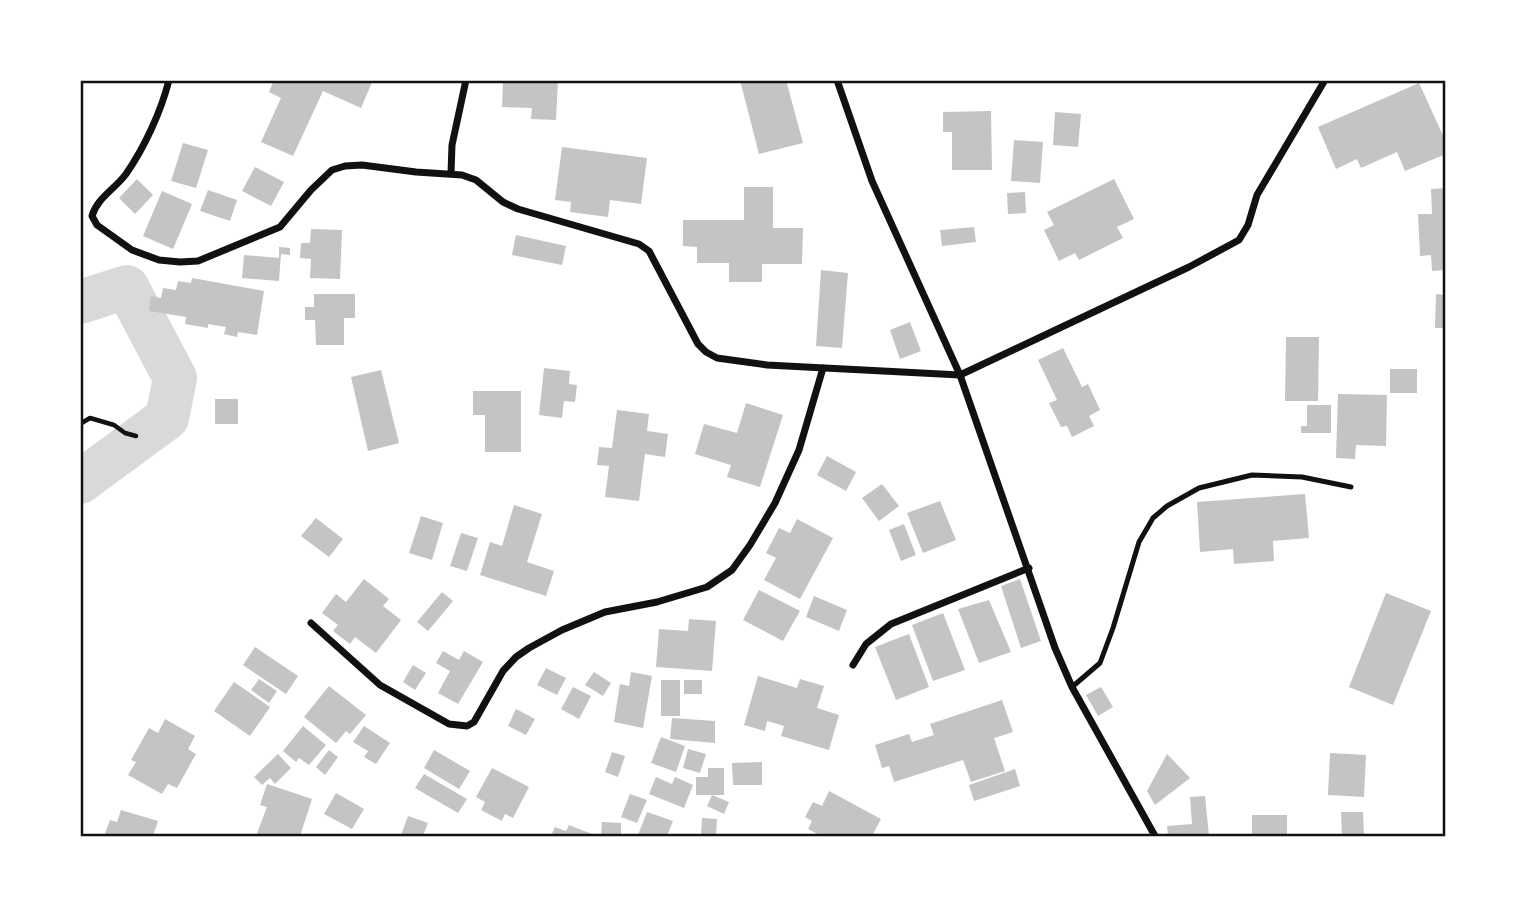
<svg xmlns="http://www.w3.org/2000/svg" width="1526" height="917" font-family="Raleway,sans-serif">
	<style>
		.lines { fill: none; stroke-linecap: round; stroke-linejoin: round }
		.river { stroke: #d9d9d9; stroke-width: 44 }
		.building { fill: #c4c4c4 }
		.path { stroke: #111; stroke-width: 4.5 }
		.service { stroke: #111; stroke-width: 5 }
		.minor { stroke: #111; stroke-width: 7 }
		.neatline { fill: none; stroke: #111; stroke-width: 2.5 }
	</style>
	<rect width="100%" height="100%" fill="#fff"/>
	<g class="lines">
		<polyline class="river" points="80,302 127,287 175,378 167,418 80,482"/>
	</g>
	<g class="building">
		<polygon points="274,80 373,80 361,108 323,91 293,156 261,142 281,98 269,92"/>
		<polygon points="515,80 558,80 556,120 531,119 532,108 502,107 503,83"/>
		<polygon points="740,80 786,80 803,143 759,154"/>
		<polygon points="1419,83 1446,142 1446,154 1405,171 1397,152 1361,168 1357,159 1336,169 1318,127"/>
		<polygon points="991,111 992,170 952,170 952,132 943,132 943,112"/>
		<polygon points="1055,112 1081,114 1078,147 1053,145"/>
		<polygon points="1014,140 1043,142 1040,183 1011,181"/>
		<polygon points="183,143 208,150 196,188 171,181"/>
		<polygon points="562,147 647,158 641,204 610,200 608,217 570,212 571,202 555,200"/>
		<polygon points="255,167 284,182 271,206 242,191"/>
		<polygon points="137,179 153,195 135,214 119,198"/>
		<polygon points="1114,179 1134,219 1117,227 1123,238 1079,260 1075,253 1059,261 1044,230 1054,225 1047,212"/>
		<polygon points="744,187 773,187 773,228 803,228 802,264 762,264 762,282 729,282 729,263 697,263 697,247 683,246 683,220 744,220"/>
		<polygon points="1446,188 1446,270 1432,271 1431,255 1420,256 1418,214 1432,214 1431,189"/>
		<polygon points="208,190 237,200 230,221 200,211"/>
		<polygon points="162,191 192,204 173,249 143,236"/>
		<polygon points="1025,192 1026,213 1008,214 1007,193"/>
		<polygon points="974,227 976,242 942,246 940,230"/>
		<polygon points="311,229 342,230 340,279 310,278 311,259 300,258 301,243 310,243"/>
		<polygon points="516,235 566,246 562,265 512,255"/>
		<polygon points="279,247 290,248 290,255 281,254 279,281 242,278 244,255 279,258"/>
		<polygon points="821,270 848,273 842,348 816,346"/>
		<polygon points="192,278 264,291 257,335 238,332 237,337 224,334 226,327 208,324 208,328 185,324 186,317 149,311 151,296 161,298 163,288 176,290 178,281 191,283"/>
		<polygon points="314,294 355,294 355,318 344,318 344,345 316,345 315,320 305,320 305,307 314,307"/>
		<polygon points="1436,294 1446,295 1446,328 1435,328"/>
		<polygon points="910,322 921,351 900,359 890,330"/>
		<polygon points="1286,337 1319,337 1318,401 1285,401"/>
		<polygon points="1063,348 1082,387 1088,384 1100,410 1089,416 1094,426 1072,437 1067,426 1061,427 1049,403 1057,400 1038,360"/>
		<polygon points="544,368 570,371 569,384 577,385 575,402 564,401 562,418 539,415"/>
		<rect x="1390" y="369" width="27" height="24"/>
		<polygon points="381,370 399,443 368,451 351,377"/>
		<polygon points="473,391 521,391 521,452 485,452 485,415 473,415"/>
		<polygon points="1338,394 1387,395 1386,446 1356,445 1355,459 1336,458"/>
		<rect x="215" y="399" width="23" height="25"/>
		<polygon points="746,403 783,415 760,487 727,477 731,465 695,454 704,424 737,433"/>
		<polygon points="1307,405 1331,405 1331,433 1301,433 1301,426 1307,426"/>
		<polygon points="617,410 649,414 647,431 668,434 665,457 645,454 639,501 605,497 609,466 597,465 599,447 612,448"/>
		<polygon points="827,456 856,472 846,491 817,475"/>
		<polygon points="882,484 899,506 879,521 862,498"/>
		<polygon points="1305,494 1309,538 1273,541 1274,561 1234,564 1233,549 1200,552 1197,502"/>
		<polygon points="940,501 956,540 923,553 907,513"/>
		<polygon points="514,505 542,514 527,562 554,571 546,596 480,575 490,542 502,546"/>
		<polygon points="421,516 443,523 432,560 409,553"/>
		<polygon points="316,518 343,539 329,557 301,536"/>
		<polygon points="797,519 833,538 800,599 764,580 776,558 766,553 779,528 790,533"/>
		<polygon points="904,524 916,555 901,561 889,530"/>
		<polygon points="461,533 478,538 467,571 450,566"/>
		<polygon points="364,579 389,599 383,606 401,620 376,653 355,637 350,644 333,631 338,625 322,613 336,594 346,602"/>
		<polygon points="1020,579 1041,641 1021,648 1001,586"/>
		<polygon points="759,590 800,611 783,641 743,620"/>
		<polygon points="442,592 453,601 428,631 417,622"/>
		<polygon points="1386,593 1431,611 1393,705 1349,687"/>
		<polygon points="814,596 847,610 839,631 806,617"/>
		<polygon points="989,600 1011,652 979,663 958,609"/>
		<polygon points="943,613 965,670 933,681 912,625"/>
		<polygon points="689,619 716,621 712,671 656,667 659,629 688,631"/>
		<polygon points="909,634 929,687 896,700 875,647"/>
		<polygon points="255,647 298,676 286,694 243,665"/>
		<polygon points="443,651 459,660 464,651 483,662 458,704 438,693 450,671 436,663"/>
		<polygon points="413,665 426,673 415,690 403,682"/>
		<polygon points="546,668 566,678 557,695 537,685"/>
		<polygon points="594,672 611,683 603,696 585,685"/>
		<polygon points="631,672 652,676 643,728 614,722 620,684 629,686"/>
		<polygon points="758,676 797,688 800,679 824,686 817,708 839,715 829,750 781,736 784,726 767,721 765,731 744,725"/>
		<polygon points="259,679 277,691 269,703 251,690"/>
		<rect x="661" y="680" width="19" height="36"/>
		<rect x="684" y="680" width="18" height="14"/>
		<polygon points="234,682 270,707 250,736 214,711"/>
		<polygon points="329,686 366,715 350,734 346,731 336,743 304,717"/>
		<polygon points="573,687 591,696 579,719 561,709"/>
		<polygon points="1101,687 1113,707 1098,716 1086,695"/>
		<polygon points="1002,700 1013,732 994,738 1005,771 971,782 963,760 894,782 889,766 882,768 875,745 909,734 912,742 934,735 930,724"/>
		<polygon points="516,709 535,719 526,735 508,726"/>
		<polygon points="672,718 715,721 715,743 670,739"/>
		<polygon points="165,719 195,736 188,749 196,754 177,788 168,784 162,794 128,775 136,762 131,760 149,728 158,733"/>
		<polygon points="303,726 326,745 309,765 299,758 296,762 283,751"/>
		<polygon points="364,726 390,743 376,764 364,757 368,751 353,742"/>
		<polygon points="661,737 685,746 676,772 651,763"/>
		<polygon points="688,749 706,754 700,773 683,768"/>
		<polygon points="329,750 338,757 325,775 316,767"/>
		<polygon points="434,750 470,771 459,789 424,768"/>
		<polygon points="612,752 625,756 618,777 605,772"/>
		<polygon points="1330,753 1366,755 1364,797 1328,795"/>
		<polygon points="278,754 291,768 275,784 270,778 262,785 254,777"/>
		<polygon points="1167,754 1190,778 1155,805 1147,791"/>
		<polygon points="762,762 762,785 733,785 732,763"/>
		<polygon points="492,768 529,787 513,818 505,814 502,821 481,810 485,802 476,797"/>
		<polygon points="708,768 724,768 724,795 712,795 729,802 724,814 707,806 712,795 696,795 696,777 708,777"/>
		<polygon points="1015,769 1020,786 974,801 969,785"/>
		<polygon points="424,774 467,799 458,813 415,788"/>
		<polygon points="656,777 672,784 675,777 693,785 684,808 649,794"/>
		<polygon points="267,784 312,799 300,836 256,836 267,807 260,805"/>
		<polygon points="829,791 881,819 872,836 821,836 808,829 812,821 805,817 813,802 822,806"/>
		<polygon points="336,793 364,809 352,829 324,814"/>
		<polygon points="630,794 647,800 637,823 621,817"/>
		<polygon points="1205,796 1209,836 1168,836 1167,826 1192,824 1190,797"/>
		<polygon points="121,810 158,821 153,836 104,836 110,820 117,822"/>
		<polygon points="647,812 673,821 667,836 638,835"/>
		<polygon points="1341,812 1363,812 1364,836 1342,836"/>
		<rect x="1252" y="815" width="35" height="21"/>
		<polygon points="408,816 428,823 423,836 401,835"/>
		<polygon points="702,818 717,819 716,836 701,836"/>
		<polygon points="602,822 621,823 621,836 601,836"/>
		<polygon points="569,825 597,836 551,836 555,827 566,831"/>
	</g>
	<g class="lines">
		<polyline class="path" points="80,424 90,418 114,425 125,433 136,436"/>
		<polyline class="service" points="1072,687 1100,663 1113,628 1139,542 1153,518 1167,506 1199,488 1252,475 1302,477 1351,487"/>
		<g class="minor">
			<path d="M169,80C161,112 144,148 126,174C115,189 97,198 92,216L97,225L132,250L159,260L180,262L198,261L280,227L311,190L332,170L345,166L362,165L416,172L462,175L476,180L503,202L518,209L639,244L649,251L698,344L706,352L717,358L767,365L960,375L1189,267L1239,240L1248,225L1257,195L1325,80"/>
			<polyline points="837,80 872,181 960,375 1055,648 1072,687 1155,836"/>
			<polyline points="451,173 452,145 466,80"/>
			<polyline points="311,623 380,685 449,724 467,726 474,722 503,671 516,657 529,648 562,630 605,612 657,602 707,587 732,570 750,545 775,503 799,450 823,368"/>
			<polyline points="853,665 866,644 891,624 1029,568"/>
		</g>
	</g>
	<rect width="1526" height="917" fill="none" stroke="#ffffff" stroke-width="164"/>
	<rect x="82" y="82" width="1362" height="753" class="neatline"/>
</svg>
